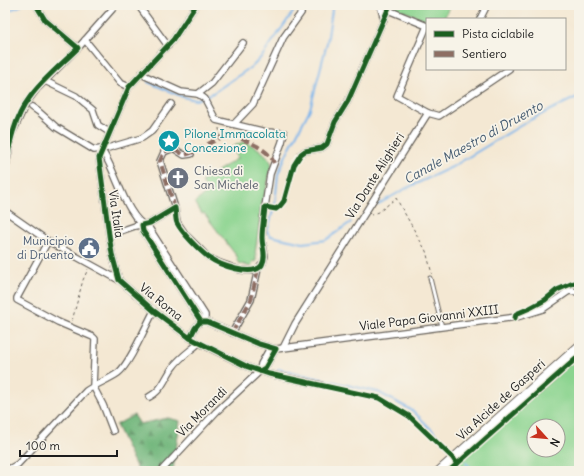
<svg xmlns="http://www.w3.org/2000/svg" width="584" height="476" font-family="Delius,sans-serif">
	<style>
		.green { fill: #8bd48f; stroke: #547856; fill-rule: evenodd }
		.forest { fill: url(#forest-firs); stroke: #46694b }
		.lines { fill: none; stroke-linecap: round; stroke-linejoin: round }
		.stream { stroke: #7bb5ec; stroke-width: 2 }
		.lane-casing { stroke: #68635c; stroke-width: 5 }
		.street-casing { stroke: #68635c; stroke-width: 8 }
		.secondary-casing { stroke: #68635c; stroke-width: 10 }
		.path { stroke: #68635c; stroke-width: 1; stroke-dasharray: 3 3; stroke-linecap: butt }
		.lane { stroke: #fff; stroke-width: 3 }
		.street { stroke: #fff; stroke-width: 5.5 }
		.secondary { stroke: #fff; stroke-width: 8 }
		.quiet { stroke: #8d6e63; stroke-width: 4; stroke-dasharray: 8 4; stroke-linecap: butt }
		.cycleway-casing { stroke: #f7f3e8; stroke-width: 8 }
		.cycleway { stroke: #1b5e20; stroke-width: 5 }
		.labels { text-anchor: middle; stroke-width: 3.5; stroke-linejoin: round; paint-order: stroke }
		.culture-label { font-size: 12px; fill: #0d838f; stroke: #f7f3e8; text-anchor: start }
		.worship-label { font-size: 12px; fill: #5b616d; stroke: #f7f3e8; text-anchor: start }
		.street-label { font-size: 12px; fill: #1c1c1c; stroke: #f7f3e8 }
		.service-label { font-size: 12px; fill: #4e5e75; stroke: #f7f3e8; text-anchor: end }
		.water-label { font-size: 13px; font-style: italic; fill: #42596f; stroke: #f7f3e8 }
	</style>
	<defs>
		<pattern id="forest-firs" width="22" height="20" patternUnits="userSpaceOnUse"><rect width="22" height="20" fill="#70b67a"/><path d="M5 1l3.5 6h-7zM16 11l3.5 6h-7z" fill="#5b9363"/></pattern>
	</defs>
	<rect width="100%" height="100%" fill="#f7f3e8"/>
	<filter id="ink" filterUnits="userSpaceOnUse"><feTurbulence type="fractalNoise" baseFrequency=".025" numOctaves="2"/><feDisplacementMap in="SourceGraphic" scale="8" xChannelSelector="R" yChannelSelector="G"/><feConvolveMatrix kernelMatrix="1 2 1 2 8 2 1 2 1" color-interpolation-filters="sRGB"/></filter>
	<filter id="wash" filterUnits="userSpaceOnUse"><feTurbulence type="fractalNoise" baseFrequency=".012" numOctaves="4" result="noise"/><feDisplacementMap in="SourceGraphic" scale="16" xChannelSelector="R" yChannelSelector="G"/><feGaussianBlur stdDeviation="0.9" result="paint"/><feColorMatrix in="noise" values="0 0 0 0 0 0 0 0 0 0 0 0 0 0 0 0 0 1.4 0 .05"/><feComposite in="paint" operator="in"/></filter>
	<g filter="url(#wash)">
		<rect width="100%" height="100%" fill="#f4e8d3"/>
		<g class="green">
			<polygon points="396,5 450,5 444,19 427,20 395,8"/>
			<path d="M243,142C253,144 269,154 272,165L264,197H263L255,254H256V262L253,261L251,267L242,264L241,265L236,260L238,258L204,213L202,214L195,202L207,193L202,181L238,158L232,147Z"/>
			<path d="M579,356V471H448ZM534,426H558V450H534Z"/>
		</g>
		<polygon class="forest" points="134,415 140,424 168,418 180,421 173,471 138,471 116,425"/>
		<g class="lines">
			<g class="stream">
				<polyline points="331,5 332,10 327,43 310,109 286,155 278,174 275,204 267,232 271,236 303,243 326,240 351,222"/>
				<polyline points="5,12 22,5"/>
				<polyline points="148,82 183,97 196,100 213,93 254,65 263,55 298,5"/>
				<polyline points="377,205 405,189 452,167 530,120 579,96"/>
				<polyline points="278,369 378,392 413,411 450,448"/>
				<polyline points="466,463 474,471"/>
			</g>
		</g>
	</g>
	<g filter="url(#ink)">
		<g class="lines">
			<g class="lane-casing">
				<polyline id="lane" points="430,278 442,327"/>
			</g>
			<g class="street-casing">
				<g id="street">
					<polyline points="36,5 45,20 78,48"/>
					<polyline points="138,5 168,46"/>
					<polyline points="380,5 384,20"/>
					<polyline points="388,10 427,26"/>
					<polyline points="480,19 487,5"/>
					<polyline points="427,26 397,96 428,113 439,116 509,69"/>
					<polyline points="85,40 120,83 129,87"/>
					<polyline points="141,74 181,92 198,94 201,96 205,99 216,120 266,132 284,133 282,142 270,174 263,220 262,239 265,256 263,263 258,269 253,271 240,270 220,263 208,257 186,235 177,222 175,208 160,161 164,152 173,148 184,155 191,154"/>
					<polyline points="45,81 76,96 93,110 98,125 109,132"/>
					<polyline points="198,94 212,83 243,43"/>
					<polyline points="32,107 39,112 56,127 94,150 108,148 142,138 152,131 171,104"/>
					<polyline points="234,124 253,104 283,38 301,13"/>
					<path d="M101,149C117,171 125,218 149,228L205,315V322"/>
					<polyline points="301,154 305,151 322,148 327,144 335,122 348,101 390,5"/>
					<polyline points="5,171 12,134 26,103 37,89 78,48 116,5"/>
					<polyline points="5,211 48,241 119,280 154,311 190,338 199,343 248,367 269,374 321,385"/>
					<polyline points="142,225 143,231 200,320 200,322"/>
					<polyline points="109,235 135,226 150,223 175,208"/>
					<polyline points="48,241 17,298 17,300 58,322 93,337 95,339 93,386 103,405 113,431"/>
					<polyline points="119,280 112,254 109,235 99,158 129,87 173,40 196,5"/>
					<polyline points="232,333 251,300 258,269"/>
					<polyline points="190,338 195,328 200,322 207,322 259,344 276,349"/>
					<polyline points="283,348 295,324 428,113"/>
					<polyline points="276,349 517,317 543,309 569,291 579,292"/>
					<polyline points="260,371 261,364 270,348"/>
					<path d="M149,397C162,391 165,378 173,367C179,358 191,350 199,343"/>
					<path d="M5,469L11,468L18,464L86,391C96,384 108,380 118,373C130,364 146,325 154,311"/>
					<polyline points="161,471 216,412 260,371 265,368 276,349"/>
				</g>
			</g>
			<g class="secondary-casing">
				<polyline id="secondary" points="439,471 579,346"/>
			</g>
			<g class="path">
				<polyline points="162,138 170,142"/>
				<polyline points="212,142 211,140 220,137 219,128"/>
				<polyline points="371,215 379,212 396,198 426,251 432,274"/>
				<polyline points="72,321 83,280 88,269"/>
			</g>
			<use href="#lane" class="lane"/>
			<use href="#street" class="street"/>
			<use href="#secondary" class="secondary"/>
			<g class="quiet">
				<path d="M175,208L160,161L164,152L173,148L184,155C200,152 215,136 231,136C237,136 251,143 257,146C265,151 271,155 274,163"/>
				<polyline points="232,333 251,300 258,269"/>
			</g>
			<g class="cycleway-casing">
				<g id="cycleway">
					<polyline points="196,5 173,40 129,87 99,158 109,235 112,254 119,280 154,311 190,338 248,367 269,374 379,398 409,416 453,458 457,464"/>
					<path d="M5,171C9,145 14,118 30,97C43,79 62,64 78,48L45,20L36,5"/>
					<polyline points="515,318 516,314 530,308 545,300 557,290 571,284 579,282"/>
					<path d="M200,322V320L143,231L142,225L150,223L175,208C176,212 175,219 177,223C182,233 199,250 208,257C219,265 253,278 262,265C267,256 262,247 262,238C262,228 264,218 265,207L276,209L280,206L284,201L294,165L301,154L305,151L322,148L327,144L335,122L348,101L390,5"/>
					<polyline points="190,338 195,328 200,322 207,322 259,344 276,349 265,368 260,371"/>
					<polyline points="449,471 579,356"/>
				</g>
			</g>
			<use href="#cycleway" class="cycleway"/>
		</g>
	</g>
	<defs>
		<g id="sight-disc" transform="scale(1.15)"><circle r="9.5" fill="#0f9aa8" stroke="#f7f3e8"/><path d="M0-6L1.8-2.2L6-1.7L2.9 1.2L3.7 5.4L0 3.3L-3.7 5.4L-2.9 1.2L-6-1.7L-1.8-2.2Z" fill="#fff"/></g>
		<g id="church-disc" transform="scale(1.15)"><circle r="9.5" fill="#6b7280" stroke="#f7f3e8"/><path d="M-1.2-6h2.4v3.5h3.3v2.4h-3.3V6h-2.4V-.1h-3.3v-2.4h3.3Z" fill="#fff"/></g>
		<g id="civic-disc" transform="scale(1.15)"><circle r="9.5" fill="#5c6f8a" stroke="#f7f3e8"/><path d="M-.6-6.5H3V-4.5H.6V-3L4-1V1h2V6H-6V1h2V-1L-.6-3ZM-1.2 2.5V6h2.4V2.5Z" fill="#fff"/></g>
	</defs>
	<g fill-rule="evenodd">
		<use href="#sight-disc" x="169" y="141"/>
		<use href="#church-disc" x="178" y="178"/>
		<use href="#civic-disc" x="89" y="248"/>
	</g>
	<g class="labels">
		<g class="culture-label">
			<text x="184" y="138">Pilone Immacolata<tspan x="184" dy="14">Concezione</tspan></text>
		</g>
		<g class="worship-label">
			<text x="194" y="175">Chiesa di<tspan x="194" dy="14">San Michele</tspan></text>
		</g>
		<g class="street-label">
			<text transform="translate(375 176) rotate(-58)" y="4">Via Dante Alighieri</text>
			<text transform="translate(116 214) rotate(82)" y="4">Via Italia</text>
			<text transform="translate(161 302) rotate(39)" y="4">Via Roma</text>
			<text transform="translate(429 318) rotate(-7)" y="4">Viale Papa Giovanni XXIII</text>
			<text transform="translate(501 400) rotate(-42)" y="4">Via Alcide de Gasperi</text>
			<text transform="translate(202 412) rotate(-45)" y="4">Via Morandi</text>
		</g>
		<g class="service-label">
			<text x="74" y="245">Municipio<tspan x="74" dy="14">di Druento</tspan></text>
		</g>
		<g class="water-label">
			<text transform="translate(473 142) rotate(-29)" y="5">Canale Maestro di Druento</text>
		</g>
	</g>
	<rect width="584" height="476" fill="none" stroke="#f7f3e8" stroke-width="20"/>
	<rect x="426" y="18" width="140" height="52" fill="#f7f3e8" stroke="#9f9d96"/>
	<rect x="434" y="31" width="20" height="6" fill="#1b5e20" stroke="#9f9d96"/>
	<text x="462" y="38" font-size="12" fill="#1c1c1c">Pista ciclabile</text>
	<rect x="434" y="51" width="20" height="6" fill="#8d6e63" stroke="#9f9d96"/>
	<text x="462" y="58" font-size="12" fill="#1c1c1c">Sentiero</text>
	<g transform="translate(546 438) rotate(117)"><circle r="19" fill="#f7f3e8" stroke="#9f9d96"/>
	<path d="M0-3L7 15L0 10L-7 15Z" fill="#c8321e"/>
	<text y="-6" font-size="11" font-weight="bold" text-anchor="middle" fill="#1c1c1c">N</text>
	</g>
	<path d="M20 450v6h97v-6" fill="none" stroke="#1c1c1c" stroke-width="2"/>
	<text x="26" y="450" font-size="12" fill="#1c1c1c" stroke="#f7f3e8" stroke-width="3" paint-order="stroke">100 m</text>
</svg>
